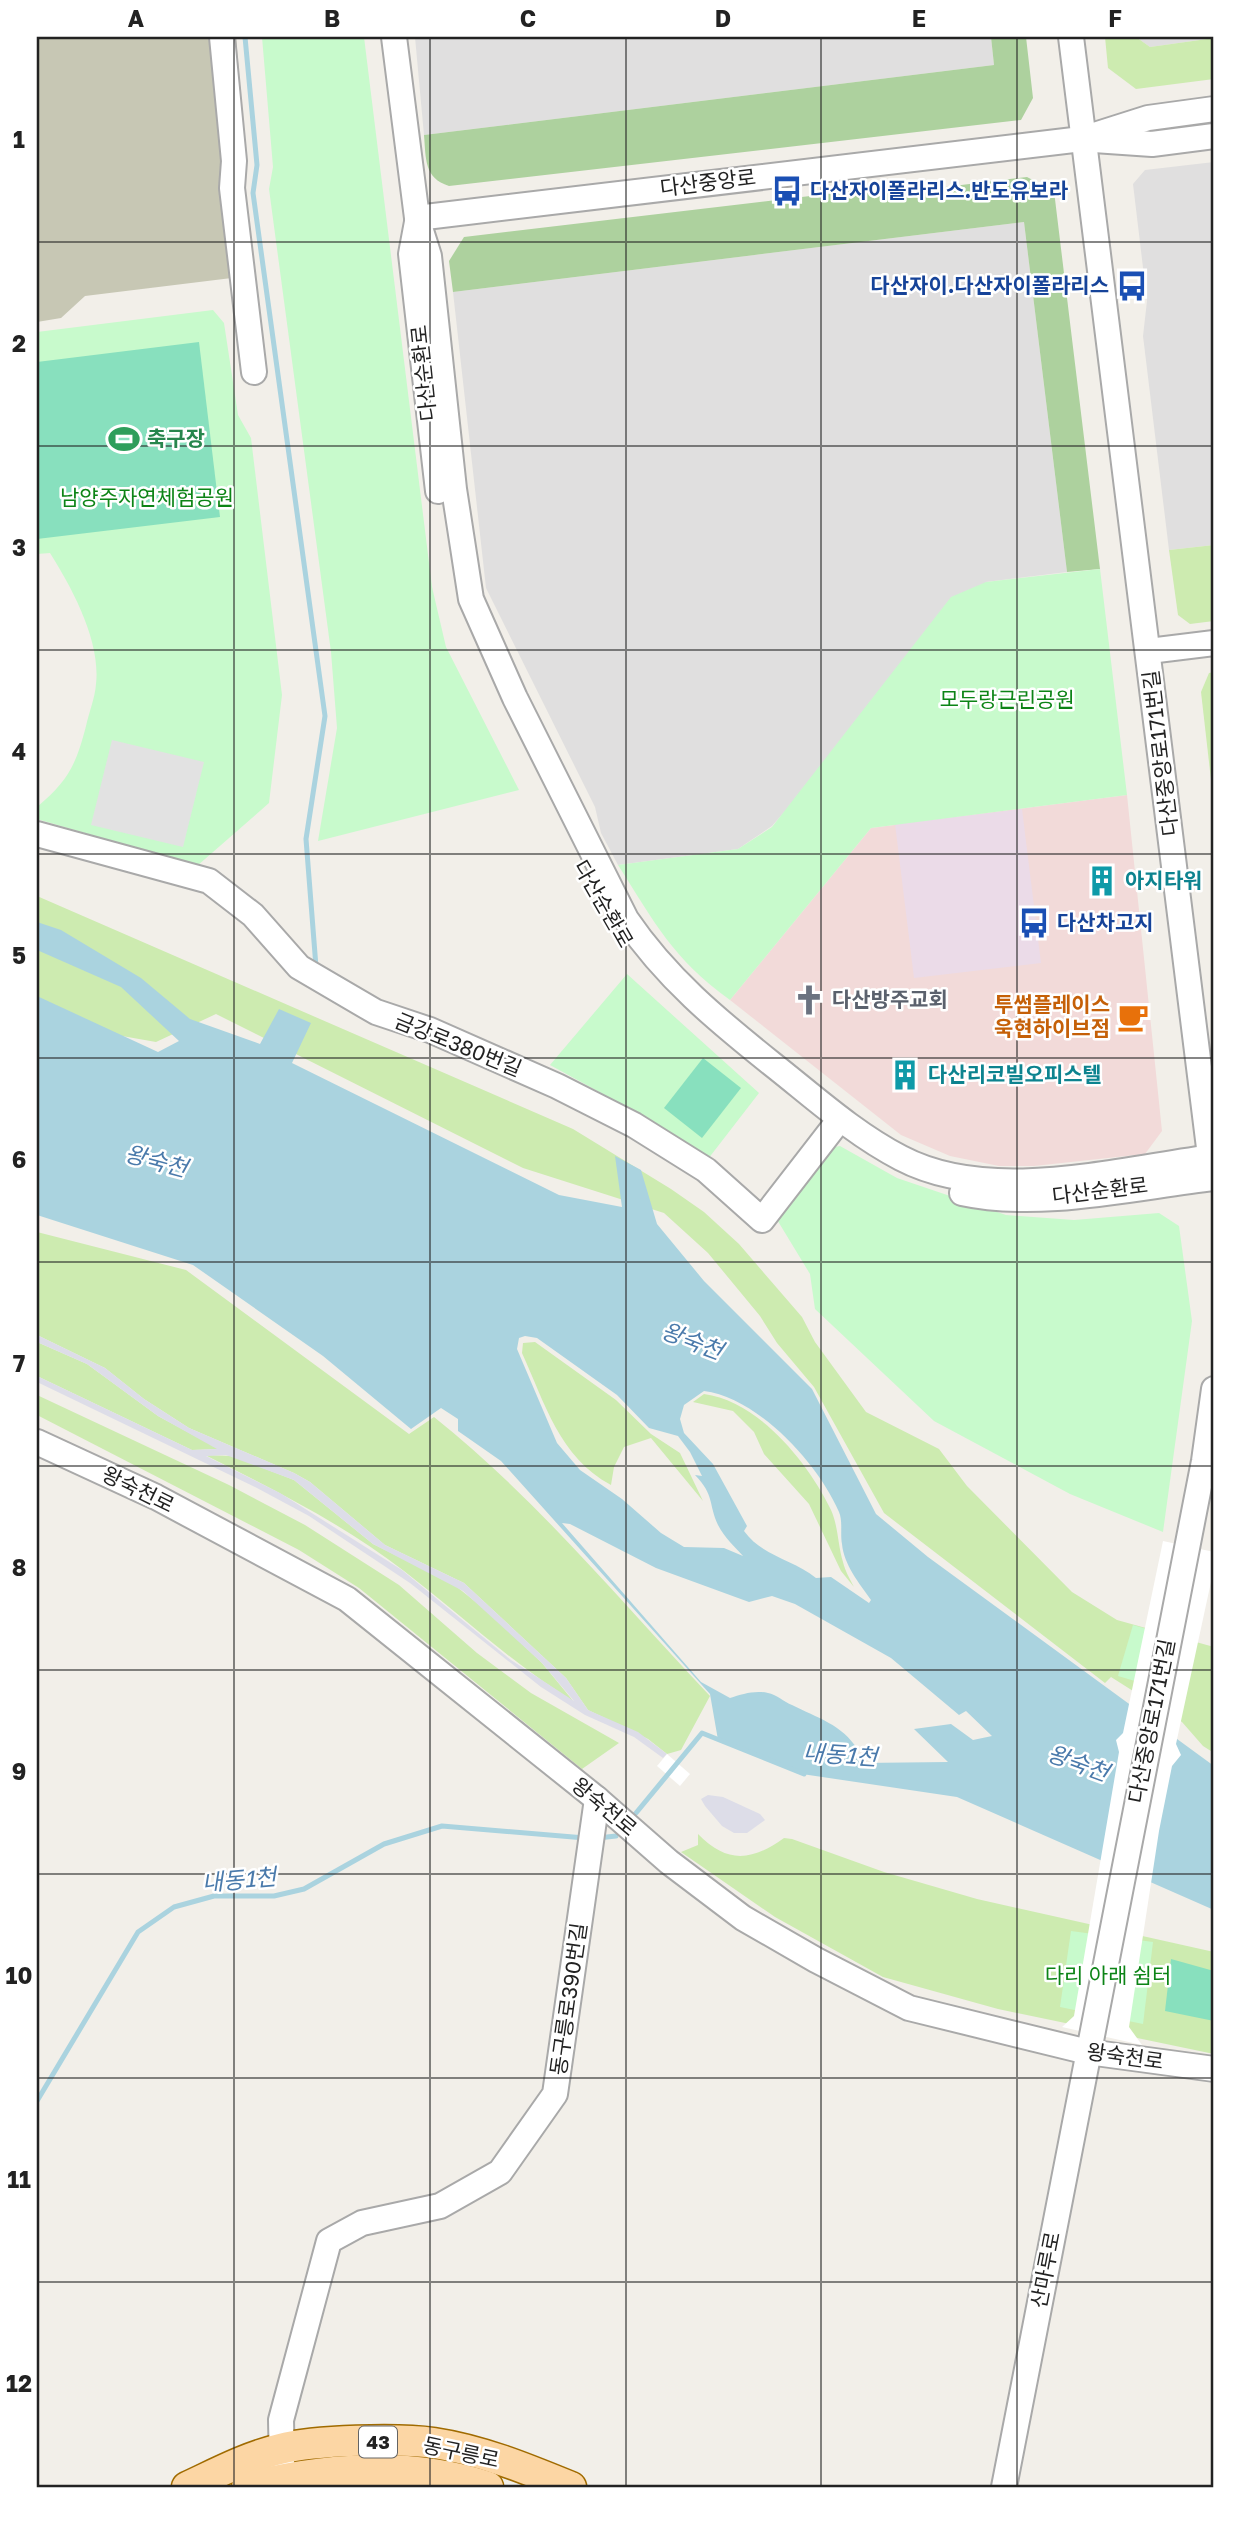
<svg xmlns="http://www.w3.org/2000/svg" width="1251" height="2524" font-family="'Golos Text','Noto Sans KR',sans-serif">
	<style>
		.residential { fill: #e0dfdf }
		.commercial { fill: #f2dad9 }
		.industrial { fill: #ebdbe8 }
		.construction { fill: #c7c7b4 }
		.grass { fill: #cdebb0 }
		.forest { fill: #add19e }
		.park { fill: #c8facc }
		.pitch { fill: #88e0be }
		.parking { fill: #e2e2e2 }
		.plaza { fill: #dddde8; fill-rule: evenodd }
		.water { fill: #aad3df; fill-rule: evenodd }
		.pier { fill: #fff }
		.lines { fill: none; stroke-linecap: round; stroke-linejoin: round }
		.stream { stroke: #aad3df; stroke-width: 5 }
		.minor-casing { stroke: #a9a9a9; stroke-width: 28 }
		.major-casing { stroke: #a06b00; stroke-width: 33 }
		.minor { stroke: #fff; stroke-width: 24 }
		.major { stroke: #fcd6a4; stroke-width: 30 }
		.grid { fill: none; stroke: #222; stroke-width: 2; stroke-opacity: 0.55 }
		.labels { text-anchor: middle; stroke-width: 5; stroke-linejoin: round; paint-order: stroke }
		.shield { fill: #fff; stroke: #646464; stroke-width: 2 }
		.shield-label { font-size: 19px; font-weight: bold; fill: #222 }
		.street-label { font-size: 21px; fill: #222; stroke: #fff }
		.transit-label { font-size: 21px; font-weight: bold; fill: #164399; stroke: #fff; text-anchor: start }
		.leisure-label { font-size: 21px; font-weight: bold; fill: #27864d; stroke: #fff; text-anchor: start }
		.park-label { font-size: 21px; fill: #0c8416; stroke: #fff }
		.culture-label { font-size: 21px; font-weight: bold; fill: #0d838f; stroke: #fff; text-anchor: start }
		.worship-label { font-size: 21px; font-weight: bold; fill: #5b616d; stroke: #fff; text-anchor: start }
		.food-label { font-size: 21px; font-weight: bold; fill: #c56008; stroke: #fff; text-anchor: end }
		.water-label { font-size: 23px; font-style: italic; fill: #4a7aab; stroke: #fff }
		.neatline { fill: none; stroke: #222; stroke-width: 2.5 }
		.grid-label { font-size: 23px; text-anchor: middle; font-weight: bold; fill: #222 }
	</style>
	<rect width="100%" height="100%" fill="#f2efe9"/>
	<g class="residential">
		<polygon points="415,37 991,37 994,65 424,135"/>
		<polygon points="1136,37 1214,37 1214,38 1150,47"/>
		<polygon points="1214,162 1214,545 1169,550 1143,336 1147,301 1133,184 1145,170"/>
		<polygon points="1024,222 1067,572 986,582 772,826 738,849 618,865 601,833 595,807 486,588 453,292"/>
	</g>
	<polygon class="commercial" points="1127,795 1162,1131 1145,1154 1034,1166 999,1166 950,1156 901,1135 730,1000 871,828"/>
	<polygon class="industrial" points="1022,809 1041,963 914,978 895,824"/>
	<polygon class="construction" points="37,37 236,37 246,159 241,189 248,276 85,296 61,318 37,322"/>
	<g class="grass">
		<polygon points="1105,37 1136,37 1150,47 1214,38 1214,79 1136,89 1108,68"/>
		<polygon points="1214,545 1214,621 1190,624 1178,615 1169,550"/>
		<polygon points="1214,672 1214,806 1201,692 1209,673"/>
		<polygon points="37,896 573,1129 671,1189 704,1212 739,1244 802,1317 815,1342 866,1412 939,1449 967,1486 1072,1592 1117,1620 1214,1647 1214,1753 1203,1746 1182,1722 1111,1677 1105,1683 884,1513 814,1387 777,1343 760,1316 708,1253 664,1213 523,1168 216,1014 156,1042 37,1021"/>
		<path d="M37,1232L186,1270L409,1434L434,1417C536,1498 621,1602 710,1696L681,1750L667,1754L648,1739L588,1710L566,1678L464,1583L385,1545L310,1482L294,1473L189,1428L144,1399L105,1368L37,1335Z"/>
		<polygon points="37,1342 87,1364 158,1416 219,1449 192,1450 37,1376"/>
		<path d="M535,1342L616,1400L651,1434L680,1453L703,1501L651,1438L624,1447L614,1467L611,1485C559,1457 545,1403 522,1353L523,1343Z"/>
		<path d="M704,1394C758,1401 808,1462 831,1510C838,1525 838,1546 843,1562C845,1571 850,1579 854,1587L841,1571L809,1504L764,1454L754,1432L733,1411L693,1402Z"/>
		<polygon points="37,1395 229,1485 305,1525 399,1585 477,1653 531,1693 619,1743 582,1769 359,1588 299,1550 37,1415"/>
		<path d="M205,1455L232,1456L294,1480L373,1544L452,1583L487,1611L542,1663L574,1702C513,1664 461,1615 404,1571C343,1524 273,1489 205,1455Z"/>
		<path d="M698,1834C727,1864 752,1861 784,1838L792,1839L884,1872L977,1899L1214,1952V2054L998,2009L883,1977L775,1917L681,1852L698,1845Z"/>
	</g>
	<g class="forest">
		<path d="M991,37H1026L1033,98L1021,120L449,186C424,178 426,159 424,135L994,65Z"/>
		<polygon points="1027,177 1054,191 1100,569 1067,572 1024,222 453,292 449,261 464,237 894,186 929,189"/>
	</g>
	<g class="park">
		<polygon points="262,37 364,37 432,587 446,647 519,790 318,841 337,728 331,652 269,189 273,167"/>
		<path d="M213,310L224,323L238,415L251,438L282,695L269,803L197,866L37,819V807C68,781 76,765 86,726C89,712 95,698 96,684C101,641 72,588 50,553L37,554V332Z"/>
		<path d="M1100,569L1127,795L871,828L730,1000C673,959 655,923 618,865L738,849L772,827L951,597L986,582Z"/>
		<polygon points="627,974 759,1093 708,1159 654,1122 550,1065"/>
		<polygon points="840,1146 897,1178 1006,1215 1074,1220 1159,1213 1179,1226 1192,1321 1163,1532 1070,1494 934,1421 815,1309 810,1274 776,1218 830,1148"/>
		<polygon points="1133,1625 1196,1643 1182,1695 1118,1676"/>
		<polygon points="1071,1931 1153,1942 1143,2024 1060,2007"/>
	</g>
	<g class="pitch">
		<polygon points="199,342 220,517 37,539 37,362"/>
		<polygon points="703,1058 741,1088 702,1138 664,1108"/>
		<polygon points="1171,1959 1214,1971 1214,2021 1165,2011"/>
	</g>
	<polygon class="parking" points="112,740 204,762 183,847 91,825"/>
	<g class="plaza">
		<path d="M37,1335L105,1368L144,1399L189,1428L294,1473L310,1482L385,1545L464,1583L566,1678L588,1710L638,1732L667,1754L663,1758L634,1737L585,1715L541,1687L410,1583L309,1516L257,1488L37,1382V1376L192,1450L217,1449L158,1416L87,1364L37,1342ZM226,1455L294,1480L373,1544L463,1591L542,1663L574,1701L511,1660L402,1570L280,1493L206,1456Z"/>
		<polygon points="708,1795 723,1797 760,1814 765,1820 747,1833 734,1833 722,1826 705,1806 701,1799"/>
	</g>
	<path class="water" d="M37,922L61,930L141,978L190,1019L260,1044L279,1009L311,1023L292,1063L559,1195L622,1207L615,1156L641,1170L657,1224L704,1281L812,1389L876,1514L928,1557L1214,1766V1910L957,1797L802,1774L718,1740L710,1694L501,1461L458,1431V1419L441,1408L411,1429L323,1356L193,1265L37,1215V996L158,1052L179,1041L121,987L37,950ZM525,1336L537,1338L617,1395L649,1428L678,1436L690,1452L702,1476L695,1475C715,1496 708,1503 718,1525C725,1538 734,1546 743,1556L724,1548L684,1547L661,1533L622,1499L580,1470L557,1443L517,1349L519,1338ZM704,1391C758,1398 818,1463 839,1512C843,1521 840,1534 842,1544C844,1565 859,1583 871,1600L869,1603L831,1577L816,1578C793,1559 763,1557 744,1531L747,1526L713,1464L684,1433L680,1419L684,1405ZM562,1523L570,1524L656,1568L749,1602L772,1596L795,1604L891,1658L959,1715L966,1711L992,1736L973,1740L951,1724L914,1729L948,1762L861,1763L856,1758L858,1750C842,1724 817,1718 792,1705C784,1702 776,1694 768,1693C755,1690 742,1694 730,1698L701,1682Z"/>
	<g class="pier">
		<polygon points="1163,1541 1214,1552 1214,1568 1176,1744 1181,1755 1172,1766 1159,1831 1129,2027 1142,2045 1062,2027 1074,2016 1119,1752 1116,1740 1123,1733"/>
		<polygon points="667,1754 690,1774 680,1786 657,1766"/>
	</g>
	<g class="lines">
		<g class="stream">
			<polyline points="245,37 257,165 253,193 325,716 306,839 316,967"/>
			<polyline points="636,1813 702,1733 804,1774"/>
			<polyline points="598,1838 616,1836"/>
			<polyline points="37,2101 138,1932 174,1907 214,1896 274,1896 304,1889 384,1844 442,1826 585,1838"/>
		</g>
		<g class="minor-casing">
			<g id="minor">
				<polyline points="222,37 234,161 232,188 254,372"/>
				<path d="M394,37L417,218L429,256L454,489L471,599L515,698L626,919C666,978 717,1020 772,1064C814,1097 853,1133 901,1158C990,1205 1119,1169 1214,1157"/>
				<polyline points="1071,37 1212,1172"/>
				<polyline points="1094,140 1152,144 1214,136"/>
				<polyline points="417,218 1082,139 1148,118 1214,109"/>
				<polyline points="417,222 411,254 438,491"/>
				<polyline points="1149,651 1214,643"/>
				<polyline points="37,834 209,881 253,915 299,967 376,1012 430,1030 557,1086 634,1125 706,1170 762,1220 840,1119"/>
				<path d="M962,1193C1040,1210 1135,1187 1214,1178"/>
				<polyline points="37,1442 156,1497 347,1599 597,1799 669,1862 743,1918 816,1960 909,2008 1088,2052 1214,2069"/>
				<polyline points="282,2466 281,2420 329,2241 362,2223 440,2206 500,2172 555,2094 597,1799"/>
				<polyline points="1004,2487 1204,1461 1214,1389"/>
			</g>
		</g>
		<g class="major-casing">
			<g id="major">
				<path d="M187,2487C217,2473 247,2457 280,2449C315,2440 398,2438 434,2443C481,2450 527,2469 571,2487"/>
				<path d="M247,2487C325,2468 411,2461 488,2487"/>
			</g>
		</g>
		<use href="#minor" class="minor"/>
		<use href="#major" class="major"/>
	</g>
	<path class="grid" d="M234,37V2487M430,37V2487M626,37V2487M821,37V2487M1017,37V2487M37,242H1214M37,446H1214M37,650H1214M37,854H1214M37,1058H1214M37,1262H1214M37,1466H1214M37,1670H1214M37,1874H1214M37,2078H1214M37,2282H1214"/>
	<defs>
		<g id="bus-bare" transform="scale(2.415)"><path d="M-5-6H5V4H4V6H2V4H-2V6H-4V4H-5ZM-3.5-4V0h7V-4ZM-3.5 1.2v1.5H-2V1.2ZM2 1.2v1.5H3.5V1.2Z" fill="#1a4fb4" stroke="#fff" stroke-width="2.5" paint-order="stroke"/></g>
		<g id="stadium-bare" transform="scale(2.415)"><path d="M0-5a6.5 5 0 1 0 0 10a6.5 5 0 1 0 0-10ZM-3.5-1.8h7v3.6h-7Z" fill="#2e9e5b" stroke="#fff" stroke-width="2.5" paint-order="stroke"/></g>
		<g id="building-bare" transform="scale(2.415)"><path d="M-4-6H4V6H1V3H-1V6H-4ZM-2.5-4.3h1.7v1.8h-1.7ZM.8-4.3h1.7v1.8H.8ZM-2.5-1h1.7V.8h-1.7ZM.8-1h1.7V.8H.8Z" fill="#0f9aa8" stroke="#fff" stroke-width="2.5" paint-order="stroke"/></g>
		<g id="church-bare" transform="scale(2.415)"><path d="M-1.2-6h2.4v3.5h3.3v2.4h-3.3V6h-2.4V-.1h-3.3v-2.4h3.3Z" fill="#6b7280" stroke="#fff" stroke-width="2.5" paint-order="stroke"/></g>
		<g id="cafe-bare" transform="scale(2.415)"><path d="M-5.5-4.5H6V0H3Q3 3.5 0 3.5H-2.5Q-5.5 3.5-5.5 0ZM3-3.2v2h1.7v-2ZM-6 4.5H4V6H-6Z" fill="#e8710a" stroke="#fff" stroke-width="2.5" paint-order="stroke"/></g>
	</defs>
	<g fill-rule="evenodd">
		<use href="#bus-bare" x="787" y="191"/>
		<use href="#bus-bare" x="1132" y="286"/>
		<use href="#stadium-bare" x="124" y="439"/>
		<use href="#building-bare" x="1102" y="881"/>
		<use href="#bus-bare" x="1034" y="923"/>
		<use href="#church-bare" x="809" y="1000"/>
		<use href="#cafe-bare" x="1133" y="1017"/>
		<use href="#building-bare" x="905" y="1075"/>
	</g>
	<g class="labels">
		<rect class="shield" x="359" y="2426.5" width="38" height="31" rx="5"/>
		<g class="shield-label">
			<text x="378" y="2449">43</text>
		</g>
		<g class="street-label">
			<text transform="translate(708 183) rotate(-7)" y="7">다산중앙로</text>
			<text transform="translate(424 373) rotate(-96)" y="7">다산순환로</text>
			<text transform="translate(1161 753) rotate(-97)" y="7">다산중앙로171번길</text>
			<text transform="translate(603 904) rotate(60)" y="7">다산순환로</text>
			<text transform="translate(458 1045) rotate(22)" y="7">금강로380번길</text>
			<text transform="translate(1100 1191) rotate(-7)" y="7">다산순환로</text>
			<text transform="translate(138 1490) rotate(26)" y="7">왕숙천로</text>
			<text transform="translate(1152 1721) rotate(-79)" y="7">다산중앙로171번길</text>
			<text transform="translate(604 1807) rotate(40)" y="7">왕숙천로</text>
			<text transform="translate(569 1999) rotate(-82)" y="7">동구릉로390번길</text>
			<text transform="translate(1125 2057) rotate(8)" y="7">왕숙천로</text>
			<text transform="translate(1046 2270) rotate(-79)" y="7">산마루로</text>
			<text transform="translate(461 2453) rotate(12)" y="7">동구릉로</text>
		</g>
		<g class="transit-label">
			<text x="810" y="198">다산자이폴라리스.반도유보라</text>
			<text x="1109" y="293" text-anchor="end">다산자이.다산자이폴라리스</text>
			<text x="1057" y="930">다산차고지</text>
		</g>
		<g class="leisure-label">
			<text x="147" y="446">축구장</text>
		</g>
		<g class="park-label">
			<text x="147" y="505">남양주자연체험공원</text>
			<text x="1007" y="707">모두랑근린공원</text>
			<text x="1108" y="1983">다리 아래 쉼터</text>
		</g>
		<g class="culture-label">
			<text x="1125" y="888">아지타워</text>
			<text x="928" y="1082">다산리코빌오피스텔</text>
		</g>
		<g class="worship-label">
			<text x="832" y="1007">다산방주교회</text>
		</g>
		<g class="food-label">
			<text x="1110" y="1012">투썸플레이스<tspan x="1110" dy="24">욱현하이브점</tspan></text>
		</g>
		<g class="water-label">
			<text transform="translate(156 1161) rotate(15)" y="8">왕숙천</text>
			<text transform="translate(692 1341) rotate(21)" y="8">왕숙천</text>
			<text transform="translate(840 1755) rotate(4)" y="8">내동1천</text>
			<text transform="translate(1078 1763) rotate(20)" y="8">왕숙천</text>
			<text transform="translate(239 1880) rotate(-5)" y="8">내동1천</text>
		</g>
	</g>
	<rect width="1251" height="2524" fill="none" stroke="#ffffff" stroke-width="77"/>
	<rect x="38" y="38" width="1174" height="2448" class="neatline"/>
	<g class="grid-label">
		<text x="136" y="27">A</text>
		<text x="332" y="27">B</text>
		<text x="528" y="27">C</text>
		<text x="723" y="27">D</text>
		<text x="919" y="27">E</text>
		<text x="1115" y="27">F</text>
		<text x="19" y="148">1</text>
		<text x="19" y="352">2</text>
		<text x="19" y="556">3</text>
		<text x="19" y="760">4</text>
		<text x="19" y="964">5</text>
		<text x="19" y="1168">6</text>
		<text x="19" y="1372">7</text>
		<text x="19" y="1576">8</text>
		<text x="19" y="1780">9</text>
		<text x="19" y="1984">10</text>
		<text x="19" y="2188">11</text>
		<text x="19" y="2392">12</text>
	</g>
</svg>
